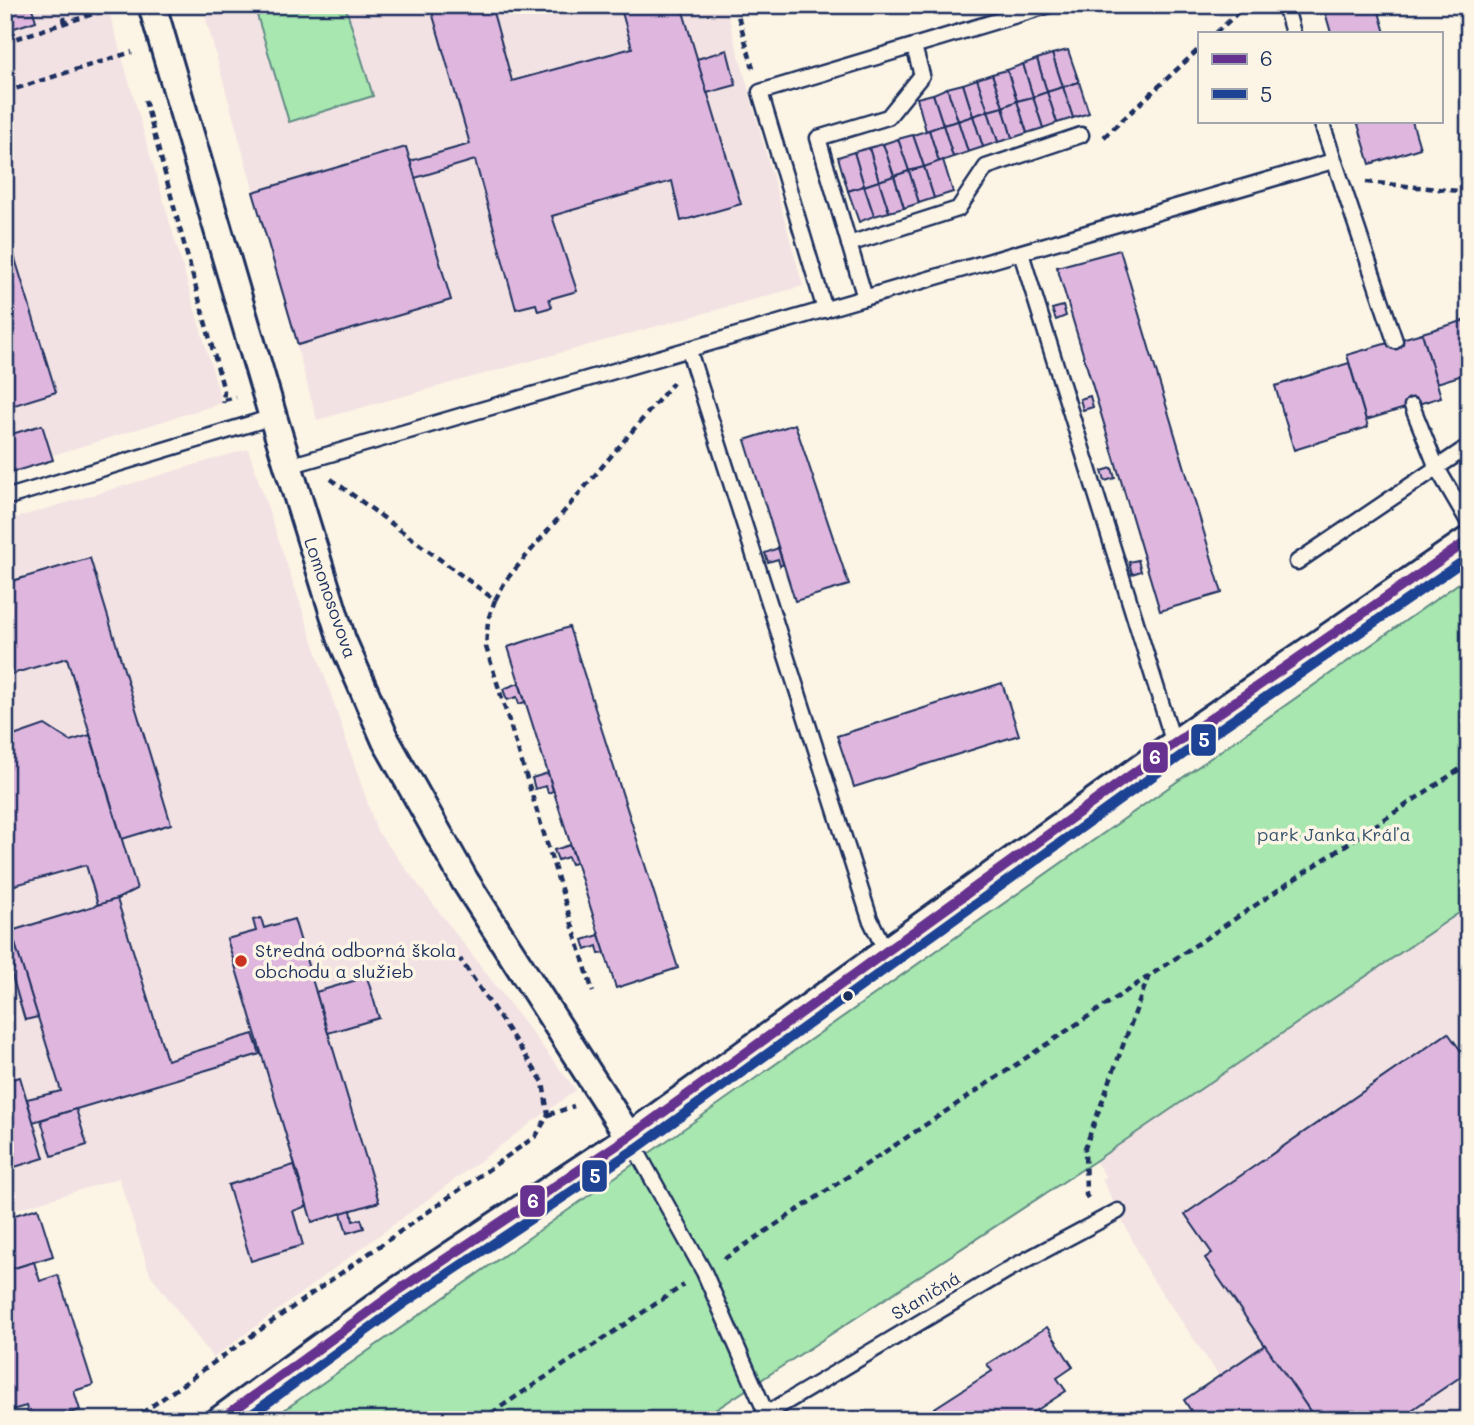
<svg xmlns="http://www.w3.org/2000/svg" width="1474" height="1425" font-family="Mali,sans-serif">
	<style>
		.built { fill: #f3e2e3 }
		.green { fill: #a8e7af; stroke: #628b86; stroke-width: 2 }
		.building { fill: #dfb7de; stroke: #1b2f5e; stroke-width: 2 }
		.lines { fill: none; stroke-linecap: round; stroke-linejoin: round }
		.lane-casing { stroke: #1b2f5e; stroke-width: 19 }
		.street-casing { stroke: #1b2f5e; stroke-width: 32 }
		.path { stroke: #1b2f5e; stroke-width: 4.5; stroke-dasharray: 7 5; stroke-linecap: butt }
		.lane { stroke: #fcf5e5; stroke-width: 14 }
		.street { stroke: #fcf5e5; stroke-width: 26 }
		.bus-1-casing { stroke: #fcf5e5; stroke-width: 16 }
		.bus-2-casing { stroke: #fcf5e5; stroke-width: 16 }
		.bus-1 { stroke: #66318f; stroke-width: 10 }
		.bus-2 { stroke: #1f4394; stroke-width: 10 }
		.poi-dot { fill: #c8321e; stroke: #fcf5e5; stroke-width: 2.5 }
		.bus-dot { fill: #1b2f5e; stroke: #fcf5e5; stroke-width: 2.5 }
		.labels { text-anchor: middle; stroke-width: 7; stroke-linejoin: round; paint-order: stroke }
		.street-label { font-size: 18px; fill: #1b2f5e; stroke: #fcf5e5 }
		.park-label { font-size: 18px; fill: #37546e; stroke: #fcf5e5 }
		.poi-label { font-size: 18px; fill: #1b2f5e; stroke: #fcf5e5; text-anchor: start }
		.line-badge { stroke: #fcf5e5; stroke-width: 2.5 }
		.badge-label { font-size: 19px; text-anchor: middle; font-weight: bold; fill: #fff }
	</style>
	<rect width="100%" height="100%" fill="#fcf5e5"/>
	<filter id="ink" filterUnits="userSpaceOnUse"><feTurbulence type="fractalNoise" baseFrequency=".0143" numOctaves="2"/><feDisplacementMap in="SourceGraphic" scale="14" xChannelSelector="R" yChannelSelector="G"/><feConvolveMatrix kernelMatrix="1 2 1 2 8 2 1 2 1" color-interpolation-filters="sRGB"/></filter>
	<g filter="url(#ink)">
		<g class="built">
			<polygon points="5,5 107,5 222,403 5,470"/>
			<polygon points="202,5 725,5 803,286 317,420"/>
			<polygon points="248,449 377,831 576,1090 213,1358 150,1274 119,1178 5,1213 5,521"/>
			<polygon points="1469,906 1469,1420 1197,1420 1184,1400 1219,1376 1149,1274 1102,1179 1106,1177 1095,1161"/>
		</g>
		<g class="green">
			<polygon points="254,5 345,5 373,96 289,122"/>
			<polygon points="1469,576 1469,906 1095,1161 700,1420 270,1420"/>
		</g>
		<g class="building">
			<polygon points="5,5 31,5 36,21 5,31"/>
			<polygon points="430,5 491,5 512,81 632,48 620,5 681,5 741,204 681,221 672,181 552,216 577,291 549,299 552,307 538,311 536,304 516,309 475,160 415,178 410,161 470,144"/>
			<polygon points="1323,5 1377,5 1385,33 1331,33"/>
			<polygon points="727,50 736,85 707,93 697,59"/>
			<polygon points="1068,50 1079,82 1063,87 1052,54"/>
			<polygon points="1052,54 1063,87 1047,92 1037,59"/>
			<polygon points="1037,59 1047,92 1033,97 1023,64"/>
			<polygon points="1023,64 1033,97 1017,101 1007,70"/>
			<polygon points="1007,70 1017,101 1003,107 992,74"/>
			<polygon points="992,74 1003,107 988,111 977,79"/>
			<polygon points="977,79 988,111 973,116 963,84"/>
			<polygon points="1079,82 1089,113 1073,118 1063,87"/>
			<polygon points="963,84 973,116 958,121 947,88"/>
			<polygon points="1063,87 1073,118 1057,123 1047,92"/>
			<polygon points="947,88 958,121 943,125 933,94"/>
			<polygon points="1047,92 1057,123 1043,128 1033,97"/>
			<polygon points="933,94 943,125 926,131 917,98"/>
			<polygon points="1033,97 1043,128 1027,133 1017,101"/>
			<polygon points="1017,101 1027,133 1012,138 1003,107"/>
			<polygon points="1003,107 1012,138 998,142 988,111"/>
			<polygon points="988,111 998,142 983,147 973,116"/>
			<polygon points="973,116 983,147 968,152 958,121"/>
			<polygon points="958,121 968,152 953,157 943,125"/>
			<polygon points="1357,121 1412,121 1420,148 1370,164"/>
			<polygon points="943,125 953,157 939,162 929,130"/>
			<polygon points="929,130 939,162 924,167 913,135"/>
			<polygon points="913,135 924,167 909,171 898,139"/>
			<polygon points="898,139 909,171 894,176 883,144"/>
			<polygon points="883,144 894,176 879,181 869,148"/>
			<polygon points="406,147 451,300 298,345 253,192"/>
			<polygon points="869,148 879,181 864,186 854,152"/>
			<polygon points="854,152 864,186 848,191 838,157"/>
			<polygon points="943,160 953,192 934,198 924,167"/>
			<polygon points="924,167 934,198 919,203 909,171"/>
			<polygon points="909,171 919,203 904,208 894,176"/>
			<polygon points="894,176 904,208 889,212 879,181"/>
			<polygon points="879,181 889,212 874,216 864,186"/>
			<polygon points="864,186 874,216 859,222 848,191"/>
			<polygon points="5,226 56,392 5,408"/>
			<polygon points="1120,250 1222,593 1160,611 1057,267"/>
			<polygon points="1063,306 1066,316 1056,320 1052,309"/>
			<polygon points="1469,319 1469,373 1437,383 1422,333"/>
			<polygon points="1422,333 1441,397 1366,420 1347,355"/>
			<polygon points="1349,363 1368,427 1294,450 1275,386"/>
			<polygon points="1090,396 1093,407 1083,410 1080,399"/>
			<polygon points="795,424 849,585 795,601 745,440"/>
			<polygon points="42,425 53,460 9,473 5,436"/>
			<polygon points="1112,468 1115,478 1105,481 1102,471"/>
			<polygon points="778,548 783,564 780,566 778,559 768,562 765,553"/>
			<polygon points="90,558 171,824 122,839 67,658 5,676 5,583"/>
			<polygon points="1138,560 1141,571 1132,574 1129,562"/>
			<polygon points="569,627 678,968 616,988 508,647"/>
			<polygon points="519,683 525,702 519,704 517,697 507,700 503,689"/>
			<polygon points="1002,683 1019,735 854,787 837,736"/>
			<polygon points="45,725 70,741 90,735 137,889 117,899 98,905 86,865 5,888 5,739"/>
			<polygon points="548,773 553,791 548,793 546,786 535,789 532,778"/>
			<polygon points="570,845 576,863 571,864 568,857 558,860 554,850"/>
			<polygon points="117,899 167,1060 253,1034 260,1054 33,1122 27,1099 61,1091 11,931"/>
			<polygon points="261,918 264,928 294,919 379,1202 312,1222 227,939 256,931 253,920"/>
			<polygon points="11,931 38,1017 25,1020 10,969 14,968 5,932"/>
			<polygon points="599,935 605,953 599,954 597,946 586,950 583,940"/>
			<polygon points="367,977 379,1018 328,1033 316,992"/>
			<polygon points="1448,1033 1469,1062 1469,1371 1397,1420 1327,1420 1322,1412 1314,1417 1205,1258 1212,1253 1185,1214"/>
			<polygon points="20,1077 44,1158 5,1170 5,1081"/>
			<polygon points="76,1109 87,1145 52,1156 41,1120"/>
			<polygon points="294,1165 307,1206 293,1211 303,1245 251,1261 228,1185"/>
			<polygon points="38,1208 53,1256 5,1271 5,1218"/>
			<polygon points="351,1210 353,1221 361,1219 364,1228 347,1233 341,1213"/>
			<polygon points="34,1262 40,1281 58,1275 93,1385 74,1391 80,1410 46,1420 30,1420 26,1406 8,1411 5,1402 5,1271"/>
			<polygon points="1047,1327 1073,1367 1057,1378 1066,1391 1022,1420 916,1420 992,1371 987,1364"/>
			<polygon points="1265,1345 1314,1417 1322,1412 1327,1420 1197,1420 1184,1400"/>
		</g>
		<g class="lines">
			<g class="lane-casing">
				<g id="lane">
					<polyline points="1285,5 1293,33"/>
					<polyline points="1321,121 1395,341"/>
					<polyline points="849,244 958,209 986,167 1081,135"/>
					<polyline points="1021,253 1174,744"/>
					<polyline points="865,298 818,138 888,117 922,75 914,47"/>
					<polyline points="825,310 760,92 1050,5"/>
					<polyline points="689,351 870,919 886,952"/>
					<polyline points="1412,406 1437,468 1469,523"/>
					<polyline points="289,466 1333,161"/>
					<polyline points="5,498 273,417"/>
					<polyline points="1297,562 1469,446"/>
					<polyline points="629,1137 704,1272 766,1413"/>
					<polyline points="756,1420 1011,1268 1118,1211"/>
				</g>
			</g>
			<g class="street-casing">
				<g id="street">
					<polyline points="152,5 273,417 342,640 386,741 465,881 629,1137"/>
					<polyline points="220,1420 399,1290 629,1137 1174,744 1469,540"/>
				</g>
			</g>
			<g class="path">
				<polyline points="62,5 65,23"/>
				<polyline points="735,5 753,68"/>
				<polyline points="1216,33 1246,5"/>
				<polyline points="5,42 118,6"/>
				<polyline points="5,92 132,52"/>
				<polyline points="145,100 224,391 223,403"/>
				<polyline points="1104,137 1199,49"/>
				<polyline points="1366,182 1469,192"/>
				<polyline points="224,400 236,397"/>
				<polyline points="331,479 495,600 506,580 673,383"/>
				<polyline points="495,600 488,620 486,647 593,992"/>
				<polyline points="548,1115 574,1106"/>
				<polyline points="1088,1198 1086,1195 1085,1148 1149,975"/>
				<polyline points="724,1259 1469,763"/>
				<polyline points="132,1420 536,1136 548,1115 543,1082 460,959"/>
				<polyline points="481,1420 684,1285"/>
			</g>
			<use href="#lane" class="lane"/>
			<use href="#street" class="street"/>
			<g class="bus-1-casing">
				<polyline id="bus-1" points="220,1420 399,1290 629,1137 1174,744 1469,540"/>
			</g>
			<g class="bus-2-casing">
				<polyline id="bus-2" points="244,1420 407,1301 637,1148 1182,755 1469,557"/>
			</g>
			<use href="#bus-1" class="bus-1"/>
			<use href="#bus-2" class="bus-2"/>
		</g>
	</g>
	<circle class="poi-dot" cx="241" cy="961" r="7"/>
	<circle class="bus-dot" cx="848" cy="996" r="6"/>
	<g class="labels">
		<g class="street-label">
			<text transform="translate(330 598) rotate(71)" y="6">Lomonosovova</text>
			<text transform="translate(926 1296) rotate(-31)" y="6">Staničná</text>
		</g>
		<g class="park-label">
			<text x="1334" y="841">park Janka Kráľa</text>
		</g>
		<g class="poi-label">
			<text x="255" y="957">Stredná odborná škola<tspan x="255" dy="21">obchodu a služieb</tspan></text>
		</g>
	</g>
	<g class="line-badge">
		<rect x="1190" y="723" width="27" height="34" rx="7" fill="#1f4394"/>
		<rect x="1142" y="741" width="27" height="33" rx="7" fill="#66318f"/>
		<rect x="581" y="1159" width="27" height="34" rx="7" fill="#1f4394"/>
		<rect x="519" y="1184" width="27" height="34" rx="7" fill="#66318f"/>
	</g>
	<g class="badge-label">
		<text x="1204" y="747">5</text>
		<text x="1155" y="764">6</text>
		<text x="595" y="1183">5</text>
		<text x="533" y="1208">6</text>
	</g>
	<rect width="1474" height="1425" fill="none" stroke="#fcf5e5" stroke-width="28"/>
	<rect x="14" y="14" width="1446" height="1397" fill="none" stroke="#1b2f5e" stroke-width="2.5" filter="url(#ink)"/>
	<rect x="1198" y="32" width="245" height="91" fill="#fcf5e5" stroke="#a2a6af" stroke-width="2"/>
	<rect x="1212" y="54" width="35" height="10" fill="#66318f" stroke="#a2a6af" stroke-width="2"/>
	<text x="1260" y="66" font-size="21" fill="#1b2f5e">6</text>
	<rect x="1212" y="89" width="35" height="10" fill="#1f4394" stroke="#a2a6af" stroke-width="2"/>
	<text x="1260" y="102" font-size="21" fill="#1b2f5e">5</text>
</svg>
